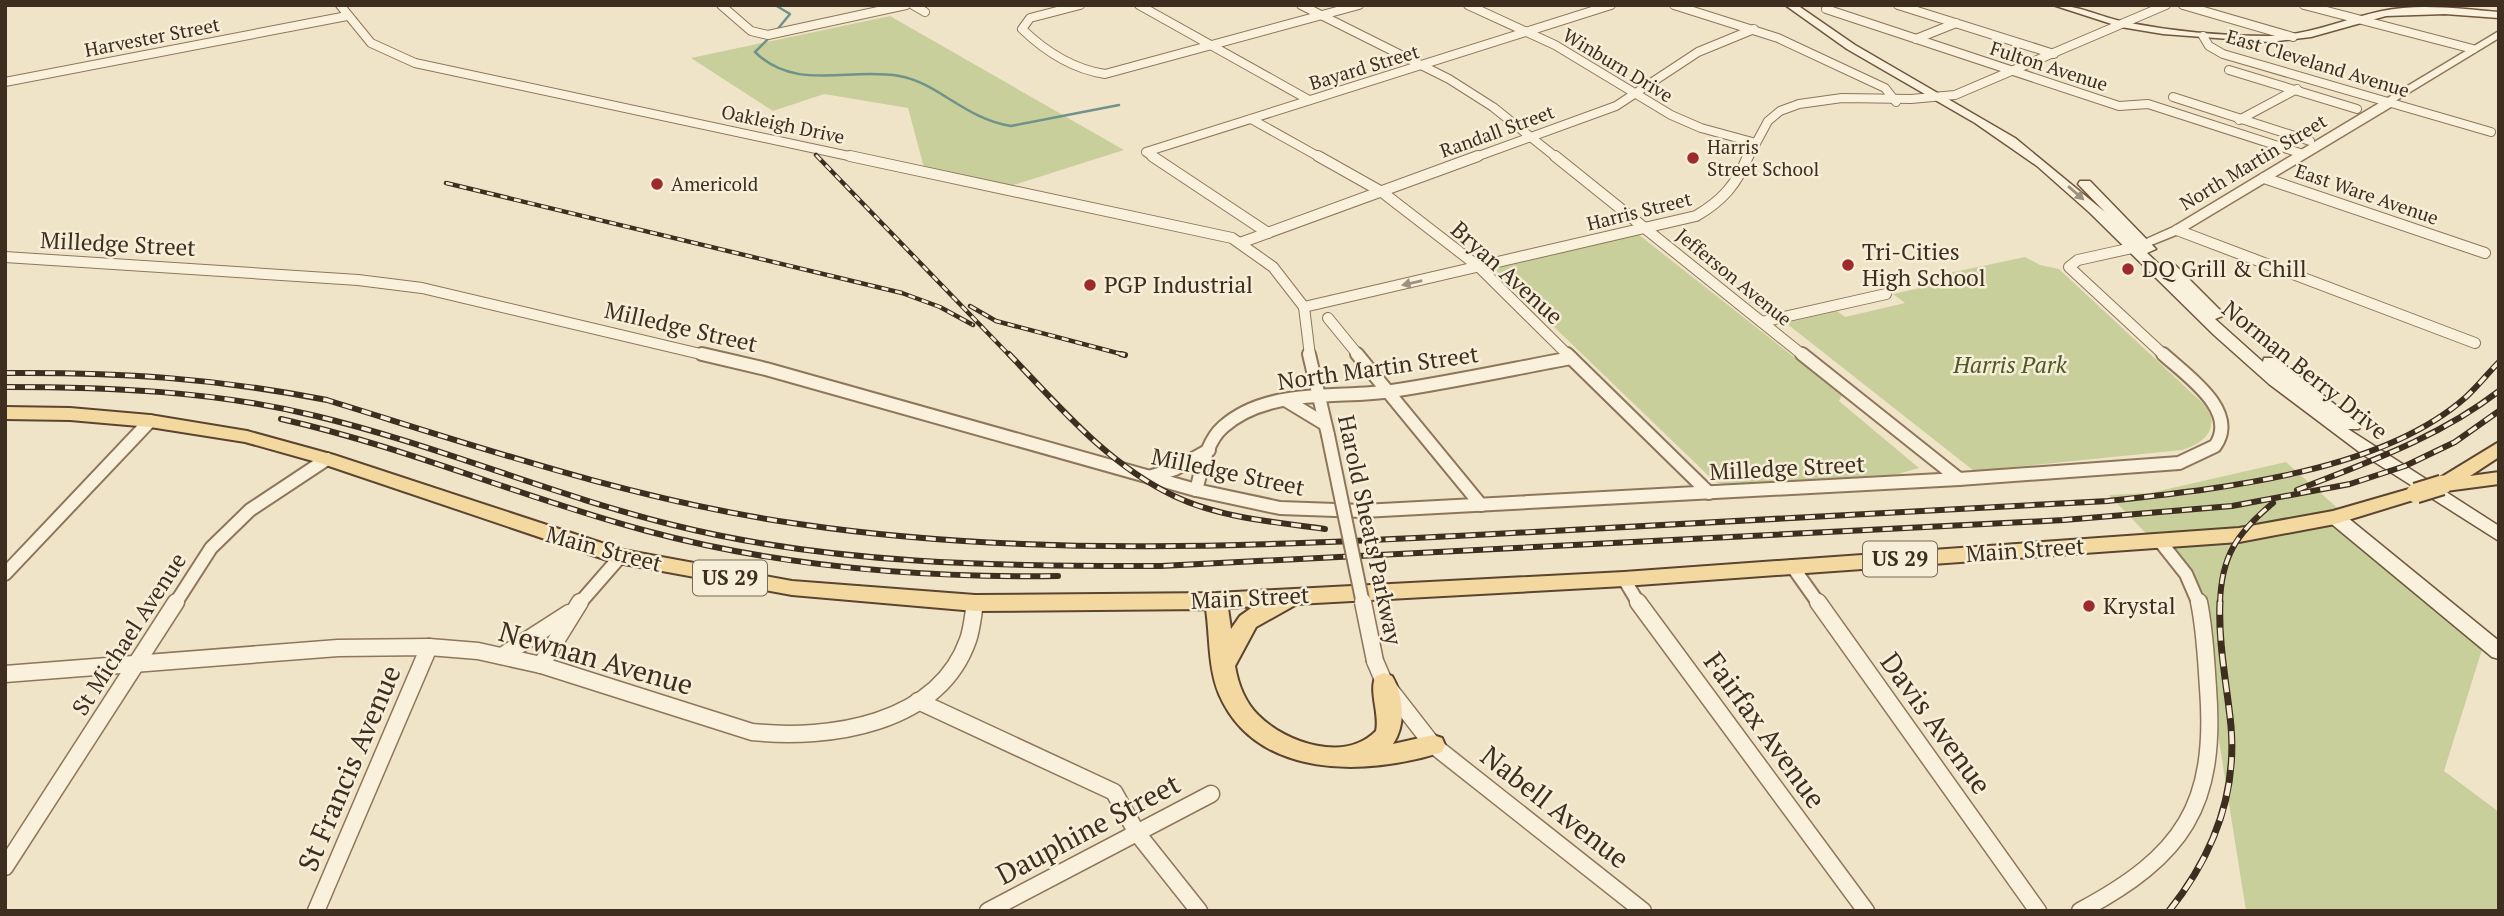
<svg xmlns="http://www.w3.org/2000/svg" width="2504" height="916" font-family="'PT Serif',serif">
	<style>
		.green { fill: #c9cf9b }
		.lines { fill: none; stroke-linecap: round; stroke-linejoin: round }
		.stream { stroke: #6f938a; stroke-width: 2.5 }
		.minor-far3-casing { stroke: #8d765c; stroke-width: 10 }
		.minor-far2-casing { stroke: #8d765c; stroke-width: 12 }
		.minor-far1-casing { stroke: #8d765c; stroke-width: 16 }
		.minor-casing { stroke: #8d765c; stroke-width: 19 }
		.tertiary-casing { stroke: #8d765c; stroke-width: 3 }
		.secondary-casing { stroke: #6f573f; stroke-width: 3 }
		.primary-casing { stroke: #5b4430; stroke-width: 4 }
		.minor-far3 { stroke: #faf1dc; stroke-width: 8 }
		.minor-far2 { stroke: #faf1dc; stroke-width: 10 }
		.minor-far1 { stroke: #faf1dc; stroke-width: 12 }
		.minor { stroke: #faf1dc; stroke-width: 16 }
		.tertiary { fill: #faf1dc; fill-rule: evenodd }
		.secondary { fill: #faf1dc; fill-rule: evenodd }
		.primary { fill: #f3d9a0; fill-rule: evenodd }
		.rail-far2-casing { stroke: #3d2e20; stroke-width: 4.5 }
		.rail-far1-casing { stroke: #3d2e20; stroke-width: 6 }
		.rail-casing { stroke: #3d2e20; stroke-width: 7 }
		.rail-far2 { stroke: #f7eed8; stroke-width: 2.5; stroke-dasharray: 7; stroke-linecap: butt }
		.rail-far1 { stroke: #f7eed8; stroke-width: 3.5; stroke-dasharray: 10; stroke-linecap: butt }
		.rail { stroke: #f7eed8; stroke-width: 4.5; stroke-dasharray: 13; stroke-linecap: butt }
		.minor-bridge-far1-casing { stroke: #8d765c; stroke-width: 16; stroke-linecap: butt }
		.minor-bridge-casing { stroke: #8d765c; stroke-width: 19; stroke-linecap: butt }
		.primary-bridge-casing { stroke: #5b4430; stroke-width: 23; stroke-linecap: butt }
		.minor-bridge-far1 { stroke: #faf1dc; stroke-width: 12 }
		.minor-bridge { stroke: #faf1dc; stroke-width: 16 }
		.primary-bridge { stroke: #f3d9a0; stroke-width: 19 }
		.oneway { fill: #9c907e }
		.poi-dot { fill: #9e2a2b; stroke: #f7eed8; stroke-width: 2.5 }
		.labels { text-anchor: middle; stroke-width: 5; stroke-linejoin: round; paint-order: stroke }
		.far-street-label { font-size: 19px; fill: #3d2e20; stroke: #f7eed8 }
		.far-poi-label { font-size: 19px; fill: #3d2e20; stroke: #f7eed8; text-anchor: start }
		.shield { fill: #f7eed8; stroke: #756857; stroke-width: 2 }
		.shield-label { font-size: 21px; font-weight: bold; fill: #3d2e20 }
		.street-label { font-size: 23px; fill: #3d2e20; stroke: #f7eed8 }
		.poi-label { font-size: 23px; fill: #3d2e20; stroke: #f7eed8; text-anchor: start }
		.park-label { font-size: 23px; font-style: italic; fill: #4d5a26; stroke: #f7eed8 }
		.near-street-label { font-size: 28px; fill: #3d2e20; stroke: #f7eed8 }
	</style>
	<rect width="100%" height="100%" fill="#f0e4c8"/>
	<g class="green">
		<polygon points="890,16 1124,150 1004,188 926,175 908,108 824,94 773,111 691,58"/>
		<polygon points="1638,234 1842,395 1839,401 1919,468 1888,477 1726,485 1715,482 1493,268"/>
		<path d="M2025,257L2040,265L2059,269L2210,410C2216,432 2204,443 2182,450L1974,471L1786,323L1837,311L1845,317L1905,303L1893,294L1948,282L1940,275Z"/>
		<polygon points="2286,462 2485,640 2444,771 2499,812 2499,911 2246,911 2194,583 2109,495 2150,493"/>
	</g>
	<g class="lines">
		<g class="stream">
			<polyline points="775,5 790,14 776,31"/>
			<path d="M771,36L755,52C795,92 849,67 899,76C937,82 965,119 1011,126L1119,105"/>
		</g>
		<g class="minor-far3-casing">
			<g id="minor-far3">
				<polyline points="340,5 371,43 415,63 858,158"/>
				<polyline points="721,5 751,31 768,35 906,5"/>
				<polyline points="913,5 925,12"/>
				<path d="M1080,5L1030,18L1022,29C1046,52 1072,69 1105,74L1359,5"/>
				<polyline points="1139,5 1309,100"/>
				<polyline points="1301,5 1449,79 1493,107 1557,158"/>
				<polyline points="1468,5 1555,45 1671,115 1701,128 1756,143"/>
				<polyline points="1674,5 1778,38 1885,88 1896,102"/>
				<polyline points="1898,5 2054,54"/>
				<polyline points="2183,5 2293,37"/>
				<polyline points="2304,5 2473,49"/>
				<polyline points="1826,9 2119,106 2148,104 2303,154"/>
				<polyline points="2203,36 2209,46 2223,54 2491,132"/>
				<polyline points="1916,39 1956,23"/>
				<polyline points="2229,70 2357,109"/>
				<polyline points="5,82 347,16"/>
				<polyline points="2173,97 2310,141"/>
				<polyline points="1251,119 1321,158"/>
				<polyline points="2239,120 2297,89"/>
				<polyline points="1155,158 1146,152 1611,5"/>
				<polyline points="1473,158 1616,106 1698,52 1754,29"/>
				<polyline points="1748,158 1768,121 1780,111 1799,104 1842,98 1911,99 1955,95 2166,5"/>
			</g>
		</g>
		<g class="minor-far2-casing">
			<g id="minor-far2">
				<polyline points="850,156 1232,238 1273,267 1304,307"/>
				<polyline points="1152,156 1268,233"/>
				<polyline points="1318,156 1382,192 1479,267 1569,356"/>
				<polyline points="1555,156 1804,356"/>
				<polyline points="2264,178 2485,253"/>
				<polyline points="2177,230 2475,343"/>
				<polyline points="1240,243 1478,156"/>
				<polyline points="2132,248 2078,260 2069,267 2165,356"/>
				<polyline points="5,257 358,280 422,288 709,356"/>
				<path d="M1304,307L1696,216C1722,201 1737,184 1748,156"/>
				<polyline points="1304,307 1310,356"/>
				<polyline points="1328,318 1359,356"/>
				<polyline points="1762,322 1886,294"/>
			</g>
		</g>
		<g class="minor-far1-casing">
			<g id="minor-far1">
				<path d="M702,354L766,369L1196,490L1280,508L1363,511L1959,479L2179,463L2215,446C2240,411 2186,375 2163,354"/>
				<polyline points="1309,354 1328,435"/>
				<polyline points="1357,354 1481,505"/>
				<polyline points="1567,354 1709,493"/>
				<polyline points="1802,354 1959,479"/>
				<polyline points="1287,401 1325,424"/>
				<polyline points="1149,477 1175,469 1209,450"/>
				<path d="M1196,490C1202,469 1206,442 1223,427C1268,387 1338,399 1392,391C1452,382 1512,369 1571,358"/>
				<polyline points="2159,540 2186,574 2199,604"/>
				<polyline points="1792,566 1819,604"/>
				<polyline points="5,574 150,421"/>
				<polyline points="1624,579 1639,604"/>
				<polyline points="175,604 211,548 250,510 327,459"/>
				<polyline points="579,604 620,557"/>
			</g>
		</g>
		<g class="minor-casing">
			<g id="minor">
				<polyline points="1638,602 1866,911"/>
				<polyline points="1818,602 2038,911"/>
				<polyline points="502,656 569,613"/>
				<polyline points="1375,661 1384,682 1433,745 1643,911"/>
				<polyline points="541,665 580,602"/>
				<path d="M5,674L338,648L429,647L478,651L541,665L752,732C829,740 938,725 968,640C972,629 973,615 975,603"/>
				<polyline points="918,701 1114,792 1137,833 1199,911"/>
				<polyline points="5,867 176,602"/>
				<polyline points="316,911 429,647"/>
				<polyline points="988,911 1211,794"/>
				<path d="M2080,911C2183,856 2217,806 2208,688C2206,659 2205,631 2199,602"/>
			</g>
		</g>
		<g class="tertiary-casing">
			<polygon id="tertiary" points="2499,31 2499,38 2392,103 2391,107 2181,233 2136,251 2132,252 2126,248 2173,227"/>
		</g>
		<g class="secondary-casing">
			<g id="secondary">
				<polygon points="1785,5 1797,5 1855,45 2015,138 2105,212 2078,184 2080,181 2090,181 2156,249 2147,253 2163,268 2165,265 2175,265 2225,315 2215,319 2263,362 2264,358 2276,358 2361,425 2359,429 2348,429 2499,526 2499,541 2362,454 2269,384 2214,335 2089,212 2037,166 1975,123 1847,49"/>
				<path d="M2053,5C2079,5 2100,17 2125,22C2171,31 2221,36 2268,36C2308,36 2344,19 2382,11C2419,3 2462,9 2499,12V18L2445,14L2386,16L2311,37L2269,42L2163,34L2121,27Z"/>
				<polygon points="2335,511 2342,513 2499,641 2499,659 2492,657 2328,521 2326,517 2328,513"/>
			</g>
		</g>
		<g class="primary-casing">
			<g id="primary">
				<path d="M5,407L70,408L150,415L247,431L334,455L623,550L792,581L975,595L1216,593L1624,572L2239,528L2333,511L2416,487L2426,493L2423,497L2335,524L2239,542L1624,586L1297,604L1256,627L1235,666C1238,684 1245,702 1258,715C1286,743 1345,763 1376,731C1380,714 1368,690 1376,676L1384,673L1392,676C1404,696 1406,725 1393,744L1433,735L1442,738L1445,745L1442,752C1367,776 1256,780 1219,694C1208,667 1210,637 1206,609L975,611L792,595L613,562L320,463L245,442L150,427L70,420L5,419ZM1254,606L1240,616L1231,629L1228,608Z"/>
				<polygon points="2499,442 2499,457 2470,476 2499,472 2499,484 2446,491 2435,489 2432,485 2435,481"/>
			</g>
		</g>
		<use href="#minor-far3" class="minor-far3"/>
		<use href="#minor-far2" class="minor-far2"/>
		<use href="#minor-far1" class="minor-far1"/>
		<use href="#minor" class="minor"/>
		<use href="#tertiary" class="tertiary"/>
		<use href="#secondary" class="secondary"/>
		<use href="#primary" class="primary"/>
		<g class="rail-far2-casing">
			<g id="rail-far2">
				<polyline points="816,155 1010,356"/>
				<polyline points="446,183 902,293 940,307 973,325"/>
				<polyline points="970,306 996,321 1125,355"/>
			</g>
		</g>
		<g class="rail-far1-casing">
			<g id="rail-far1">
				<path d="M1009,354C1059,406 1107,464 1174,496C1220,518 1275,522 1325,529"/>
				<polyline points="1121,354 1125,355"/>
				<path d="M5,373C120,372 214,378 327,400C482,448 637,501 799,524C1029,558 1262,546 1494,534C1699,523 1903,512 2108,501C2217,489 2381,473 2466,397C2478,386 2488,373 2499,362"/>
				<path d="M5,387C110,387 214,391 316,416C437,445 552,495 673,525C832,565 998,566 1161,566L2064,520L2232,506L2350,484L2405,466L2455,442L2499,411"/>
				<path d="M281,419C406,447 523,498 647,531C781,567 919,578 1058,576"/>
				<path d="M2297,490C2368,462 2438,438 2499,391"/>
				<path d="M2220,604C2221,556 2237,533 2273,503"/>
			</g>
		</g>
		<g class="rail-casing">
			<path id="rail" d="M2169,911C2212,857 2237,796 2231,726C2227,685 2218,644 2220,602"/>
		</g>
		<use href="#rail-far2" class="rail-far2"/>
		<use href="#rail-far1" class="rail-far1"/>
		<use href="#rail" class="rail"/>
		<g class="minor-bridge-far1-casing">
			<polyline id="minor-bridge-far1" points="1328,435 1363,604"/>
		</g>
		<g class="minor-bridge-casing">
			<polyline id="minor-bridge" points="1363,602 1375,661"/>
		</g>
		<g class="primary-bridge-casing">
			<polyline id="primary-bridge" points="2416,493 2442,485"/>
		</g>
		<use href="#minor-bridge-far1" class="minor-bridge-far1"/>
		<use href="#minor-bridge" class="minor-bridge"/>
		<use href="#primary-bridge" class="primary-bridge"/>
	</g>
	<defs><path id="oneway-solid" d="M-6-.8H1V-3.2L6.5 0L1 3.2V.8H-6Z" transform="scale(1.75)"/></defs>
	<g class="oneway">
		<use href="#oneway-solid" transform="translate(2076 193) rotate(41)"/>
		<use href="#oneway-solid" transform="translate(1412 283) rotate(167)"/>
	</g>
	<g class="poi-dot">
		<circle cx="1693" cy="158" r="7"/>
		<circle cx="657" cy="184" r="7"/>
		<circle cx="1848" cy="265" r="7"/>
		<circle cx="2128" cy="269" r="7"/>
		<circle cx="1090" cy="285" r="7"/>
		<circle cx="2089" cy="606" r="7"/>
	</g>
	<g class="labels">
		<g class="far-street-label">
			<text transform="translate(152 37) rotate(-11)" y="7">Harvester Street</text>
			<text transform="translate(2318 63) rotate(17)" y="7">East Cleveland Avenue</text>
			<text transform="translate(1618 65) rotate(31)" y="7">Winburn Drive</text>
			<text transform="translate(2049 66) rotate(18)" y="7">Fulton Avenue</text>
			<text transform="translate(1364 67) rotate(-17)" y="7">Bayard Street</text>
			<text transform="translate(783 124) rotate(12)" y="7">Oakleigh Drive</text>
			<text transform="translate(1497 131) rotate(-20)" y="7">Randall Street</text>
			<text transform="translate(2253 162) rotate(-31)" y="7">North Martin Street</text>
			<text transform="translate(2367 194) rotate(19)" y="7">East Ware Avenue</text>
			<text transform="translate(1639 211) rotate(-14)" y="7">Harris Street</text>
			<text transform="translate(1734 277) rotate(39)" y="7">Jefferson Avenue</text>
		</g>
		<g class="far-poi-label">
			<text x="1707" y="154">Harris<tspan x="1707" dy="22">Street School</tspan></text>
			<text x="671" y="191">Americold</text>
		</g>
		<g class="shield">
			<rect x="1863" y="541.5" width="74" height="35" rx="5"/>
			<rect x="693" y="560.5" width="74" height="35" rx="5"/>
		</g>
		<g class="shield-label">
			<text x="1900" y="566">US 29</text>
			<text x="730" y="585">US 29</text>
		</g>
		<g class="street-label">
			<text transform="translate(118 244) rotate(3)" y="8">Milledge Street</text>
			<text transform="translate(1507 273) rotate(42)" y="8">Bryan Avenue</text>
			<text transform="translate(681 327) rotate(13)" y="8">Milledge Street</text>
			<text transform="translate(1378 368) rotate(-8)" y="8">North Martin Street</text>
			<text transform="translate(2305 370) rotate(39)" y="8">Norman Berry Drive</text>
			<text transform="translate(1787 468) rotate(-3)" y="8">Milledge Street</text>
			<text transform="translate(1228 472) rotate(12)" y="8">Milledge Street</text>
			<text transform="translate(1370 530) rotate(78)" y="8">Harold Sheats Parkway</text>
			<text transform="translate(604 549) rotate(15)" y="8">Main Street</text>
			<text transform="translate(2025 550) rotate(-4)" y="8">Main Street</text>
			<text transform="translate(1250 598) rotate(-3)" y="8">Main Street</text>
			<text transform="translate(129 634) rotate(-57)" y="8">St Michael Avenue</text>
		</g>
		<g class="poi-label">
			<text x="1862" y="260">Tri-Cities<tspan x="1862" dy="26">High School</tspan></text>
			<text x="2142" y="277">DQ Grill &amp; Chill</text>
			<text x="1104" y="293">PGP Industrial</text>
			<text x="2103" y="614">Krystal</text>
		</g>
		<g class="park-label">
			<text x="2010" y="373">Harris Park</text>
		</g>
		<g class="near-street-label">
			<text transform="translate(596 658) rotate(16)" y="10">Newnan Avenue</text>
			<text transform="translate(1936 723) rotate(54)" y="10">Davis Avenue</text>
			<text transform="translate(1765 730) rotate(54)" y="10">Fairfax Avenue</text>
			<text transform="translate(349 768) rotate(-67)" y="10">St Francis Avenue</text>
			<text transform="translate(1555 807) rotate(38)" y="10">Nabell Avenue</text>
			<text transform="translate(1088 829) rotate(-28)" y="10">Dauphine Street</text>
		</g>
	</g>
	<rect width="2504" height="916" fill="none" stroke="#3d2e20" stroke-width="14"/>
</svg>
